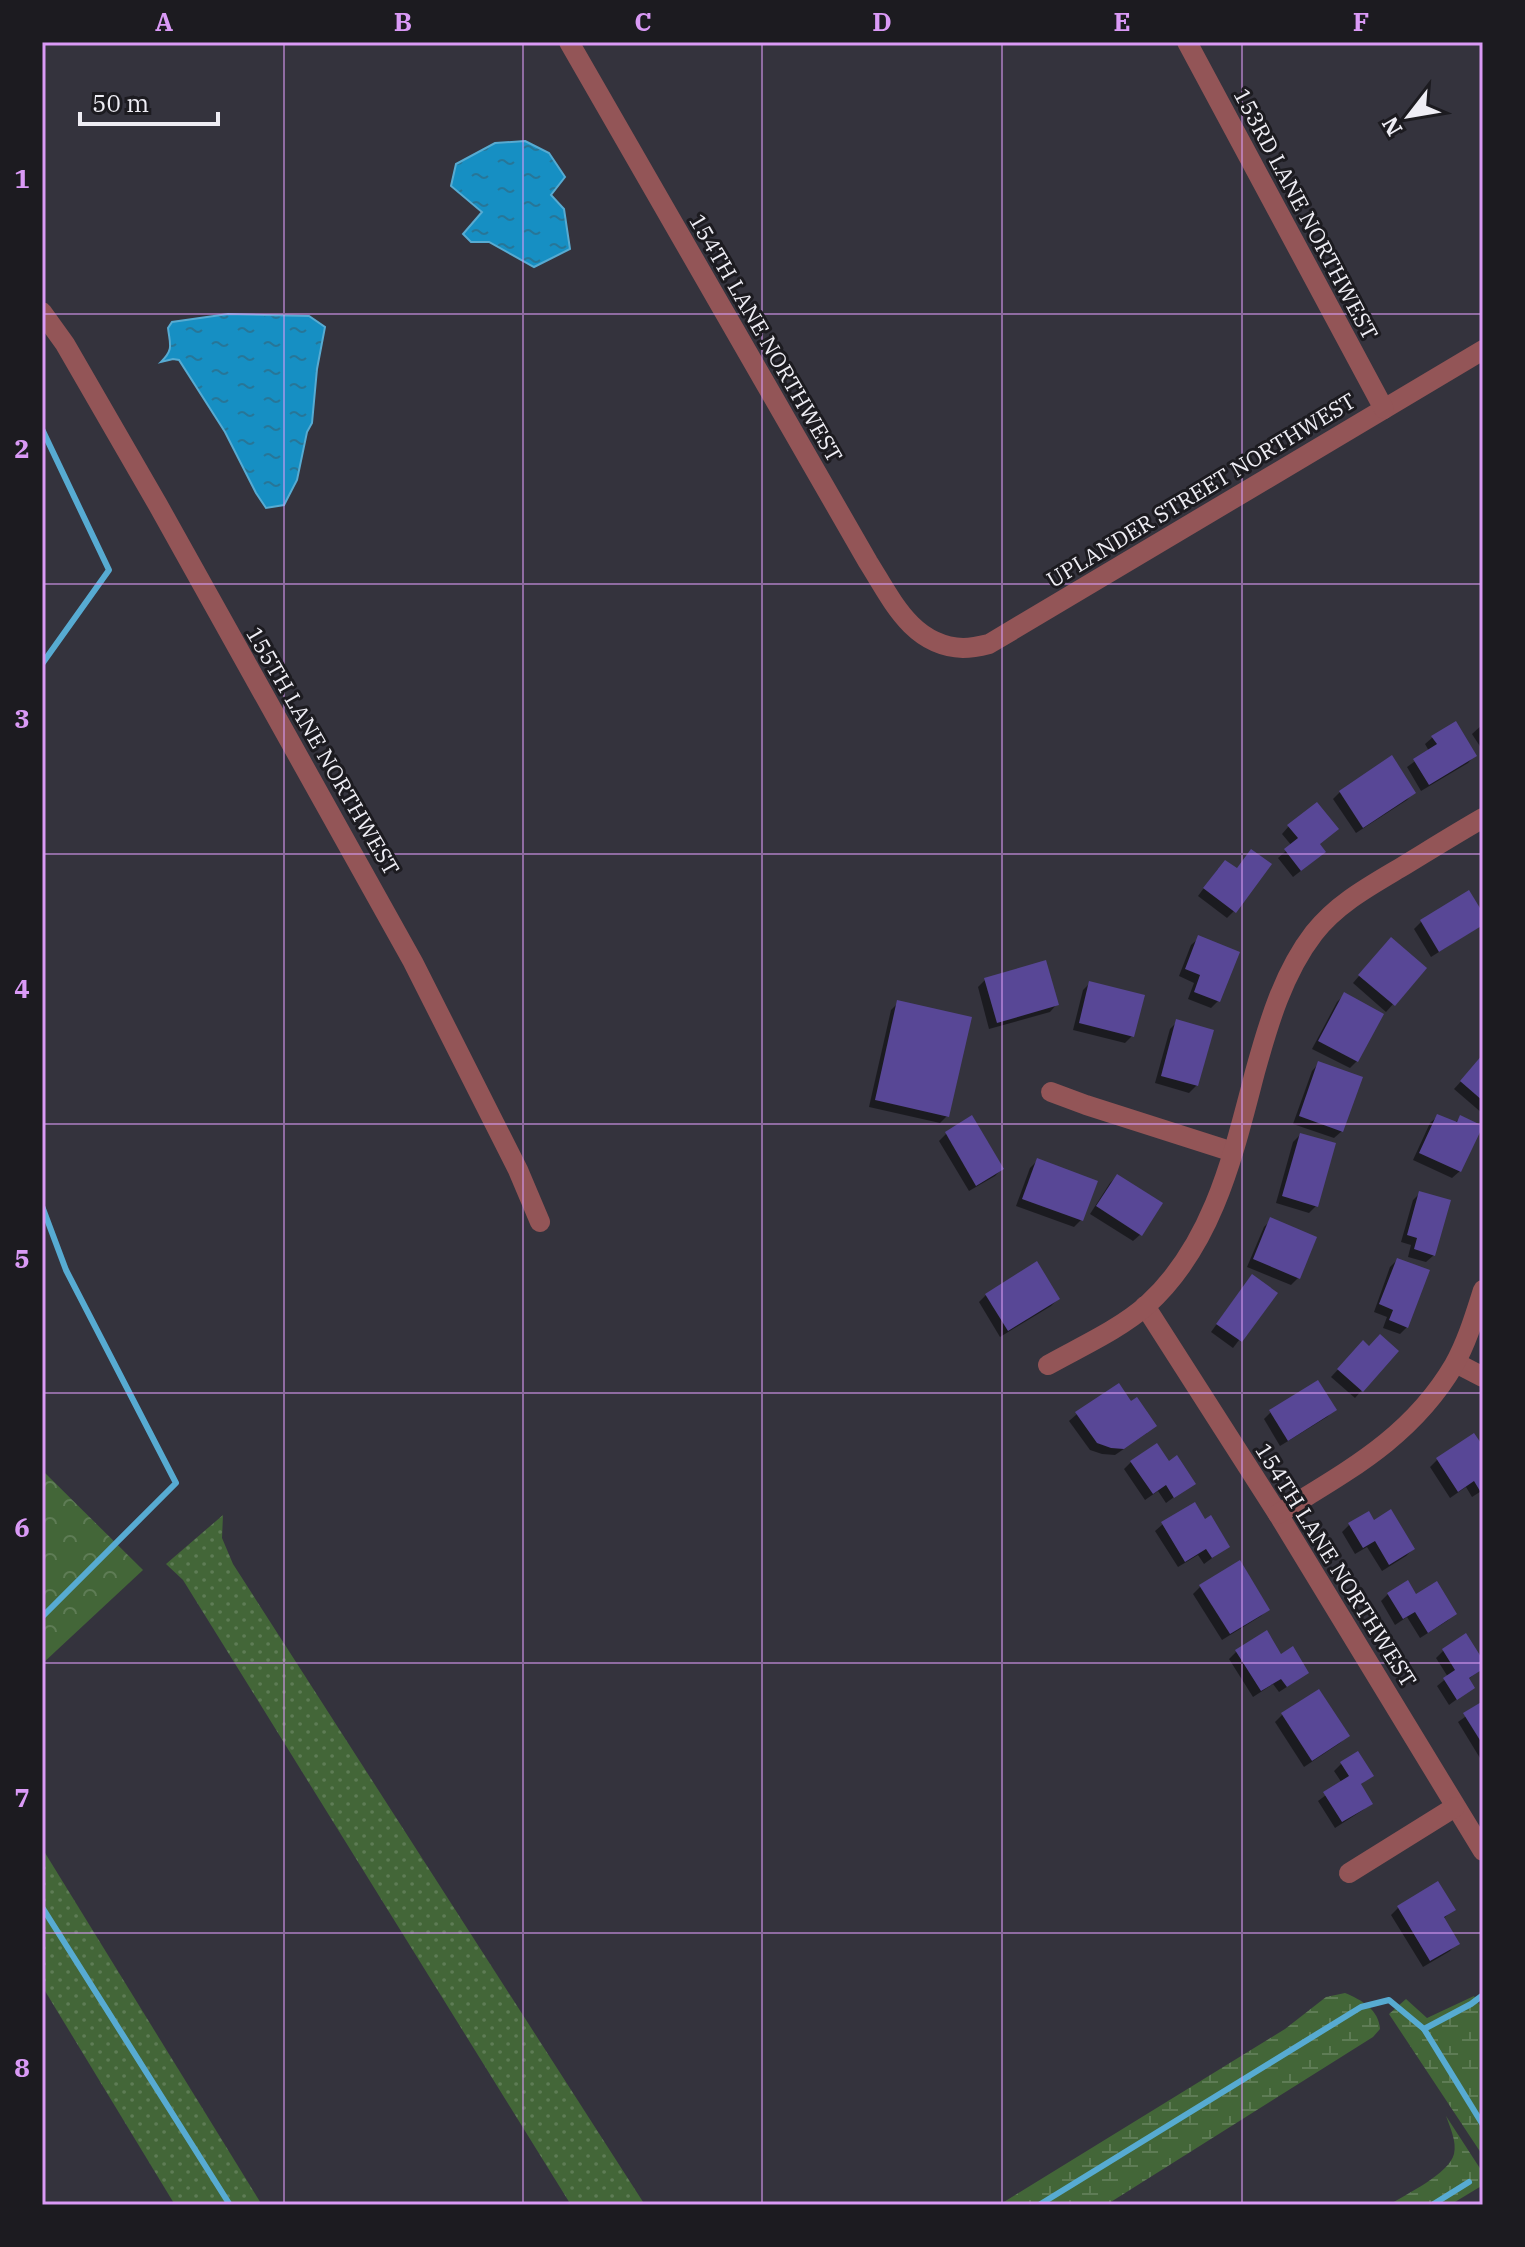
<svg xmlns="http://www.w3.org/2000/svg" width="1525" height="2247" font-family="'IBM Plex Serif',serif">
	<style>
		.grass { fill: url(#grass-dots) }
		.forest { fill: url(#forest-crowns) }
		.wetland { fill: url(#wetland-marsh) }
		.water { fill: url(#water-ripples); stroke: #57abd2; stroke-width: 2 }
		.shadow { fill: #0007 }
		.lines { fill: none; stroke-linecap: round; stroke-linejoin: round }
		.stream { stroke: #57abd2; stroke-width: 6 }
		.building { fill: #584796 }
		.minor { stroke: #935557; stroke-width: 20 }
		.grid { fill: none; stroke: #da9af6; stroke-width: 2; stroke-opacity: 0.55 }
		.labels { text-anchor: middle; stroke-width: 6; stroke-linejoin: round; paint-order: stroke }
		.street-label { font-size: 22px; fill: #eeedf4; stroke: #1c1b20 }
		.neatline { fill: none; stroke: #da9af6; stroke-width: 3 }
		.grid-label { font-size: 26px; text-anchor: middle; font-weight: bold; fill: #da9af6 }
	</style>
	<defs>
		<pattern id="grass-dots" width="8" height="8" patternUnits="userSpaceOnUse" patternTransform="scale(2)"><rect width="8" height="8" fill="#436638"/><path d="M2 2h.1M6 6h.1" fill="none" stroke="#5e7c55" stroke-width="1.8" stroke-linecap="round"/></pattern>
		<pattern id="forest-crowns" width="20" height="18" patternUnits="userSpaceOnUse" patternTransform="scale(2)"><rect width="20" height="18" fill="#436638"/><path d="M2 6a3 3 0 1 1 6 0M12 15a3 3 0 1 1 6 0" fill="none" stroke="#5e7c55"/></pattern>
		<pattern id="wetland-marsh" width="20" height="14" patternUnits="userSpaceOnUse" patternTransform="scale(2)"><rect width="20" height="14" fill="#436638"/><path d="M1 5h8M5 5V1M11 12h8M15 12V8" fill="none" stroke="#5e7c55"/></pattern>
		<pattern id="water-ripples" width="26" height="14" patternUnits="userSpaceOnUse" patternTransform="scale(2)"><rect width="26" height="14" fill="#168fc3"/><path d="M2 4q2-2 4 0t4 0M15 11q2-2 4 0t4 0" fill="none" stroke="#277698"/></pattern>
	</defs>
	<rect width="100%" height="100%" fill="#34333d"/>
	<g class="grass">
		<polygon points="223,1515 222,1538 233,1564 645,2205 571,2205 183,1580 166,1564"/>
		<polygon points="42,1848 262,2205 175,2205 42,1986"/>
	</g>
	<polygon class="forest" points="42,1470 143,1570 42,1664"/>
	<g class="wetland">
		<path d="M1345,1993C1362,2000 1379,2010 1380,2029L1373,2037L1106,2205H999L1285,2029L1326,1997Z"/>
		<polygon points="1474,1996 1483,2010 1483,2156 1389,2014 1406,1999 1427,2018"/>
		<path d="M1446,2116L1483,2173V2185L1450,2205H1389C1406,2194 1449,2174 1454,2154C1457,2142 1450,2127 1446,2116Z"/>
	</g>
	<g class="water">
		<polygon points="525,141 549,153 565,177 551,195 564,209 570,249 534,267 489,242 471,242 463,234 482,212 451,186 456,164 495,143"/>
		<path d="M228,314L309,316L325,327L317,369L312,423L307,432L297,480L284,505L266,508L256,493L225,432L179,360L173,359L161,362C174,349 170,345 168,328L172,322Z"/>
	</g>
	<g class="shadow">
		<polygon points="1483,724 1483,751 1472,734"/>
		<polygon points="1433,737 1475,755 1468,763 1421,791 1407,767 1429,751 1425,744"/>
		<polygon points="1340,792 1414,792 1407,800 1356,833 1333,799"/>
		<polygon points="1289,826 1318,845 1316,859 1293,877 1278,858 1292,846 1282,834"/>
		<polygon points="1218,869 1234,911 1227,918 1198,896"/>
		<polygon points="1468,893 1483,917 1483,924 1431,957 1414,929 1421,922"/>
		<polygon points="1199,938 1218,1001 1211,1008 1188,999 1194,983 1179,976 1191,945"/>
		<polygon points="1384,947 1425,968 1386,1012 1353,983"/>
		<polygon points="985,980 1057,1004 1050,1012 989,1029 978,987"/>
		<polygon points="1090,983 1132,1036 1125,1043 1073,1030 1083,990"/>
		<polygon points="1344,995 1357,1061 1350,1068 1312,1049 1337,1002"/>
		<polygon points="898,1003 947,1116 940,1123 869,1107 891,1010"/>
		<polygon points="1177,1022 1197,1085 1189,1093 1155,1083 1170,1029"/>
		<polygon points="1483,1057 1483,1114 1454,1089"/>
		<polygon points="1319,1063 1342,1131 1334,1138 1293,1124 1312,1071"/>
		<polygon points="1438,1116 1454,1124 1460,1118 1460,1171 1452,1178 1413,1160 1430,1123"/>
		<polygon points="972,1118 1002,1169 995,1176 969,1191 939,1141 946,1134"/>
		<polygon points="1300,1135 1317,1205 1309,1213 1276,1203 1293,1142"/>
		<polygon points="1037,1161 1081,1220 1074,1227 1016,1206 1030,1168"/>
		<polygon points="1117,1176 1141,1234 1133,1241 1090,1214 1110,1183"/>
		<polygon points="1420,1193 1434,1255 1426,1262 1408,1257 1411,1245 1401,1242 1413,1200"/>
		<polygon points="1271,1220 1298,1278 1291,1285 1247,1267 1264,1227"/>
		<polygon points="1397,1260 1407,1327 1400,1334 1383,1328 1387,1317 1374,1312 1390,1267"/>
		<polygon points="1246,1284 1275,1293 1233,1348 1211,1332"/>
		<polygon points="986,1295 1058,1299 1051,1306 1000,1337 979,1302"/>
		<polygon points="1356,1350 1396,1351 1355,1398 1331,1377"/>
		<polygon points="1131,1403 1147,1433 1115,1455 1102,1454 1090,1450 1069,1421 1077,1414"/>
		<polygon points="1334,1410 1327,1417 1280,1446 1264,1419 1271,1412"/>
		<polygon points="1474,1436 1483,1450 1483,1490 1472,1497 1466,1487 1450,1498 1430,1467 1437,1460"/>
		<polygon points="1131,1462 1168,1463 1193,1483 1166,1503 1158,1491 1145,1500 1124,1469"/>
		<polygon points="1205,1521 1227,1547 1204,1564 1198,1555 1178,1567 1155,1531 1163,1524"/>
		<polygon points="1373,1522 1413,1549 1406,1556 1382,1571 1367,1547 1355,1554 1342,1532 1349,1525"/>
		<polygon points="1201,1586 1268,1609 1261,1616 1222,1640 1193,1594"/>
		<polygon points="1388,1594 1416,1596 1455,1614 1447,1621 1420,1638 1407,1617 1395,1625 1381,1601"/>
		<polygon points="1466,1636 1483,1664 1483,1668 1467,1680 1472,1688 1449,1705 1437,1686 1448,1677 1436,1658 1443,1651"/>
		<polygon points="1236,1652 1281,1656 1306,1672 1299,1679 1279,1692 1273,1684 1253,1697 1229,1659"/>
		<polygon points="1318,1692 1347,1736 1340,1743 1304,1767 1275,1722 1282,1715"/>
		<polygon points="1483,1704 1483,1763 1458,1722"/>
		<polygon points="1341,1764 1371,1776 1359,1786 1370,1803 1363,1810 1335,1828 1318,1801 1342,1783 1334,1771"/>
		<polygon points="1398,1908 1453,1910 1443,1919 1457,1943 1450,1951 1423,1967 1391,1915"/>
	</g>
	<g class="lines">
		<g class="stream">
			<polyline points="42,429 109,570 42,664"/>
			<polyline points="42,1206 66,1270 176,1483 42,1617"/>
			<polyline points="42,1907 230,2205"/>
			<polyline points="1424,2029 1471,2004 1483,1995"/>
			<polyline points="1039,2205 1361,2007 1389,2000 1424,2029 1483,2125"/>
			<polyline points="1432,2205 1469,2182"/>
		</g>
	</g>
	<g class="building">
		<polygon points="1456,721 1477,756 1429,785 1413,759 1437,744 1431,736"/>
		<polygon points="1392,755 1416,793 1363,828 1339,791"/>
		<polygon points="1317,802 1339,829 1320,844 1326,852 1301,871 1284,849 1298,838 1287,825"/>
		<polygon points="1251,849 1272,864 1236,913 1203,888 1225,860 1237,868"/>
		<polygon points="1469,890 1483,913 1483,925 1439,952 1420,920"/>
		<polygon points="1198,935 1240,952 1220,1002 1194,992 1200,975 1185,969"/>
		<polygon points="1391,937 1427,968 1395,1006 1358,975"/>
		<polygon points="1046,960 1059,1005 997,1023 984,978"/>
		<polygon points="1089,981 1145,995 1134,1037 1079,1023"/>
		<polygon points="1344,992 1384,1014 1358,1062 1318,1041"/>
		<polygon points="897,1000 972,1017 949,1117 875,1100"/>
		<polygon points="1176,1019 1214,1030 1198,1086 1161,1076"/>
		<polygon points="1483,1054 1483,1101 1460,1081"/>
		<polygon points="1318,1061 1363,1077 1343,1132 1299,1116"/>
		<polygon points="1437,1114 1457,1122 1460,1115 1483,1126 1461,1172 1419,1153"/>
		<polygon points="972,1115 1004,1169 976,1186 945,1132"/>
		<polygon points="1300,1133 1336,1143 1318,1207 1282,1196"/>
		<polygon points="1037,1158 1098,1181 1083,1221 1022,1199"/>
		<polygon points="1117,1174 1163,1203 1142,1236 1096,1206"/>
		<polygon points="1419,1191 1451,1200 1435,1256 1414,1249 1417,1238 1407,1235"/>
		<polygon points="1270,1217 1317,1237 1300,1279 1253,1259"/>
		<polygon points="1397,1258 1430,1270 1408,1328 1389,1320 1393,1310 1379,1304"/>
		<polygon points="1037,1261 1060,1299 1008,1331 985,1294"/>
		<polygon points="1252,1274 1278,1293 1242,1342 1216,1324"/>
		<polygon points="1380,1334 1399,1351 1363,1392 1337,1369 1363,1340 1369,1346"/>
		<polygon points="1318,1380 1337,1410 1288,1441 1269,1410"/>
		<polygon points="1119,1383 1131,1401 1137,1397 1157,1426 1124,1449 1111,1448 1097,1443 1075,1412"/>
		<polygon points="1474,1433 1483,1446 1483,1489 1480,1491 1474,1481 1458,1492 1436,1458"/>
		<polygon points="1157,1443 1169,1461 1177,1455 1196,1484 1174,1498 1166,1485 1153,1494 1130,1461"/>
		<polygon points="1195,1502 1205,1519 1211,1515 1230,1547 1212,1558 1206,1549 1185,1562 1161,1522"/>
		<polygon points="1391,1509 1415,1549 1389,1565 1375,1541 1363,1548 1348,1523 1369,1511 1374,1520"/>
		<polygon points="1240,1560 1270,1610 1230,1634 1199,1585"/>
		<polygon points="1408,1580 1416,1594 1437,1581 1457,1614 1428,1633 1415,1612 1403,1619 1387,1593"/>
		<polygon points="1267,1630 1281,1654 1293,1646 1309,1673 1287,1687 1281,1679 1261,1691 1235,1650"/>
		<polygon points="1466,1633 1483,1660 1483,1669 1469,1678 1475,1688 1457,1700 1443,1678 1455,1670 1442,1649"/>
		<polygon points="1319,1689 1350,1736 1312,1761 1281,1713"/>
		<polygon points="1483,1701 1483,1745 1463,1713"/>
		<polygon points="1358,1751 1374,1776 1361,1784 1373,1804 1342,1822 1323,1792 1349,1776 1340,1762"/>
		<polygon points="1438,1881 1456,1910 1444,1917 1460,1944 1430,1961 1397,1906"/>
	</g>
	<g class="lines">
		<g class="minor">
			<path d="M569,42L868,562C892,600 912,646 963,648C971,648 981,646 989,644L1483,350"/>
			<polyline points="1187,42 1384,409"/>
			<polyline points="42,312 65,344 158,505 413,962 518,1170 540,1222"/>
			<polyline points="1051,1092 1086,1105 1233,1152"/>
			<polyline points="1145,1306 1278,1514 1483,1851"/>
			<polyline points="1456,1363 1483,1377"/>
			<path d="M1048,1365C1080,1347 1120,1329 1147,1305C1213,1245 1233,1156 1255,1072C1268,1025 1283,973 1314,933C1337,904 1368,887 1400,868C1428,851 1455,834 1483,818"/>
			<path d="M1278,1514C1347,1471 1411,1438 1454,1365C1467,1342 1475,1315 1483,1290"/>
			<polyline points="1349,1873 1455,1807"/>
		</g>
	</g>
	<path class="grid" d="M284,42V2205M523,42V2205M762,42V2205M1002,42V2205M1242,42V2205M42,314H1483M42,584H1483M42,854H1483M42,1124H1483M42,1393H1483M42,1663H1483M42,1933H1483"/>
	<g class="labels">
		<g class="street-label">
			<text transform="translate(1306 214) rotate(62)" y="8">153RD LANE NORTHWEST</text>
			<text transform="translate(766 338) rotate(60)" y="8">154TH LANE NORTHWEST</text>
			<text transform="translate(1201 490) rotate(-31)" y="8">UPLANDER STREET NORTHWEST</text>
			<text transform="translate(323 751) rotate(60)" y="8">155TH LANE NORTHWEST</text>
			<text transform="translate(1336 1565) rotate(58)" y="8">154TH LANE NORTHWEST</text>
		</g>
	</g>
	<rect width="1525" height="2247" fill="none" stroke="#1c1b20" stroke-width="88"/>
	<g transform="translate(1409 116) rotate(239)" stroke="#1c1b20" stroke-width="6" paint-order="stroke">
	<path d="M0-6L14 30L0 20L-14 30Z" fill="#eeedf4"/>
	<text y="-12" font-size="22" font-weight="bold" text-anchor="middle" fill="#eeedf4">N</text>
	</g>
	<path d="M80 112v12h138v-12" fill="none" stroke="#eeedf4" stroke-width="4"/>
	<text x="92" y="112" font-size="24" fill="#eeedf4" stroke="#1c1b20" stroke-width="6" paint-order="stroke">50 m</text>
	<rect x="44" y="44" width="1437" height="2159" class="neatline"/>
	<g class="grid-label">
		<text x="164" y="31">A</text>
		<text x="403" y="31">B</text>
		<text x="643" y="31">C</text>
		<text x="882" y="31">D</text>
		<text x="1122" y="31">E</text>
		<text x="1361" y="31">F</text>
		<text x="22" y="188">1</text>
		<text x="22" y="458">2</text>
		<text x="22" y="728">3</text>
		<text x="22" y="998">4</text>
		<text x="22" y="1268">5</text>
		<text x="22" y="1537">6</text>
		<text x="22" y="1807">7</text>
		<text x="22" y="2077">8</text>
	</g>
</svg>
